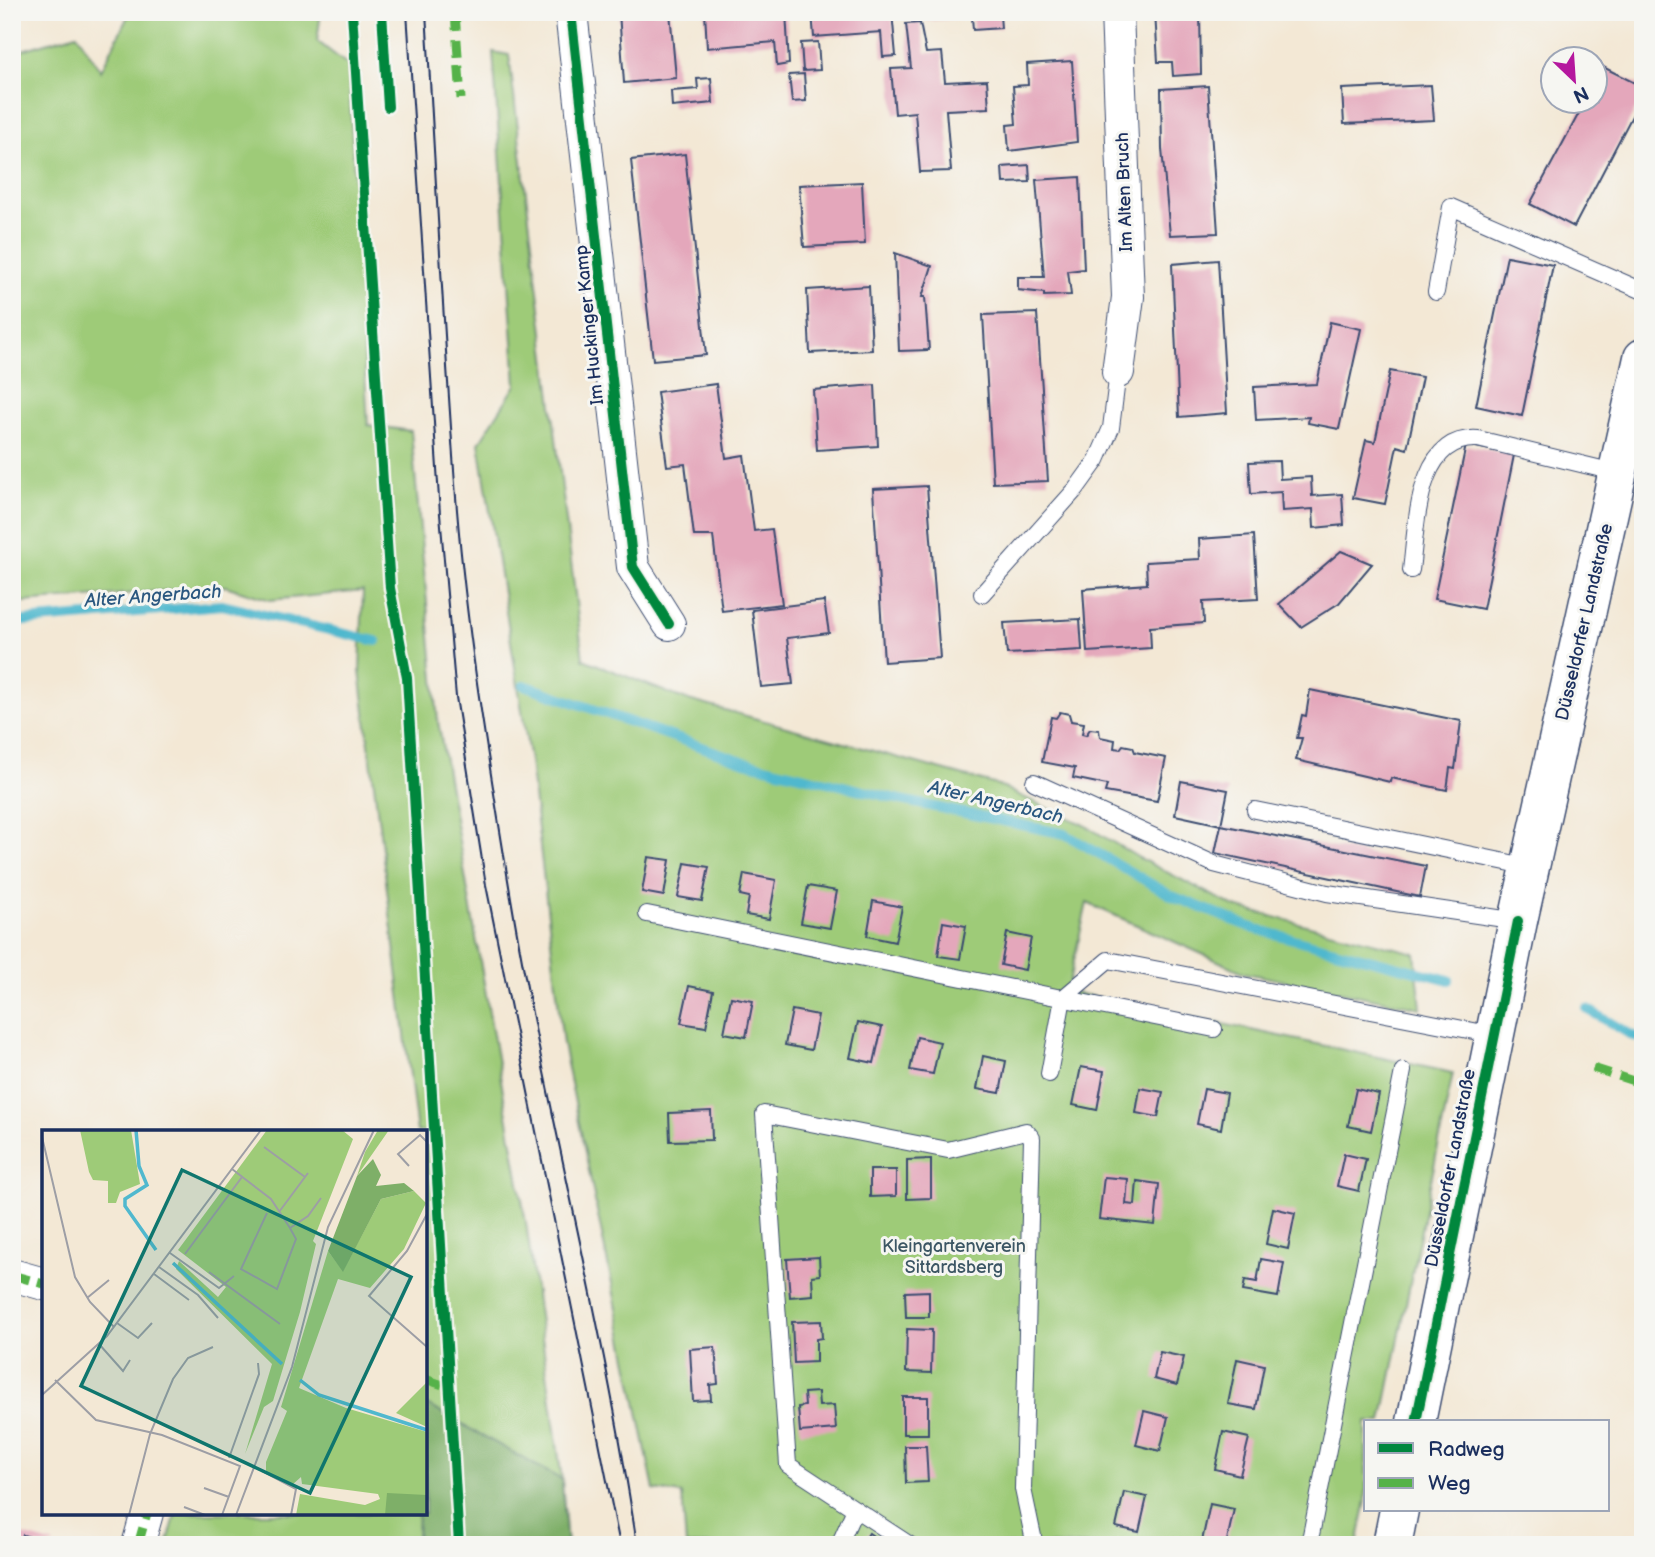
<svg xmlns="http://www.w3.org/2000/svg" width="1655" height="1557" font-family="'Balsamiq Sans',sans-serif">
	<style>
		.green { fill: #9ecb78; stroke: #5c7d6b; stroke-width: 2 }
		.forest { fill: #7eaf68; stroke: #4c6f63; stroke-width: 2 }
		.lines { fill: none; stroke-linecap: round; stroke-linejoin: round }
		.stream { stroke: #50b8ce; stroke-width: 10 }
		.building { fill: #e4a7bb }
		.lane-casing { stroke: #3b4b70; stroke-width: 18 }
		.street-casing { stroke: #3b4b70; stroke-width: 34 }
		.secondary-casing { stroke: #3b4b70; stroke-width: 41 }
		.lane { stroke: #fff; stroke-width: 16 }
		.street { stroke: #fff; stroke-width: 32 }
		.secondary { stroke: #fff; stroke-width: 38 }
		.tram { stroke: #1b2f5e; stroke-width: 2 }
		.quiet { stroke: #55b248; stroke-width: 9; stroke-dasharray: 18 9; stroke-linecap: butt }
		.cycleway-casing { stroke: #f6f6f2; stroke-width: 15 }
		.cycleway { stroke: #00873e; stroke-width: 10 }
		.labels { text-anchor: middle; stroke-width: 6; stroke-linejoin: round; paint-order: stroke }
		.street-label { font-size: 18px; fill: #1b2f5e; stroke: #f6f6f2 }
		.park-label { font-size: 18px; fill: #3c5664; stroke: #f6f6f2 }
		.water-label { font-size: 19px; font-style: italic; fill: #2b5880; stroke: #f6f6f2 }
		.inset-river { fill: none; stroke: #50b8ce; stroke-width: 3.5 }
		.inset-road { fill: none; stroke: #9d9ea5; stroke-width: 2 }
		.view { fill: #0f766e; fill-opacity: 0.15; stroke: #0f766e; stroke-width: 3.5 }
		.inset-edge { fill: none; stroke: #1b2f5e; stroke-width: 3.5 }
	</style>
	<rect width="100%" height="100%" fill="#f6f6f2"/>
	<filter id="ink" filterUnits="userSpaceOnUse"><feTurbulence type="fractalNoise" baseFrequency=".0143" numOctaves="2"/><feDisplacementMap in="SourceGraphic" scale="14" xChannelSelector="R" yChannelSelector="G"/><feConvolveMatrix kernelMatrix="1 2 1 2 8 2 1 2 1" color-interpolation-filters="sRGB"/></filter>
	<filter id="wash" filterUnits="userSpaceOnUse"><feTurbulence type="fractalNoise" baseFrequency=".00686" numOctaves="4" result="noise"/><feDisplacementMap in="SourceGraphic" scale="28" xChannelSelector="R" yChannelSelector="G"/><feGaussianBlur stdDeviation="1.57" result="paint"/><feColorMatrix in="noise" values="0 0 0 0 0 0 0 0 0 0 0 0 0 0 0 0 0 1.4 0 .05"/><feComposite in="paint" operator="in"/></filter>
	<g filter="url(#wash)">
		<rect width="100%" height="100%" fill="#f3e8d5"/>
		<g class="green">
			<polygon points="130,12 321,12 317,41 348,65 368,425 411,431 438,721 526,1223 562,1480 425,1404 425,1132 417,1132 360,671 363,591 270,600 225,586 12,603 12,53 77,34 101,71"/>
			<polygon points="493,52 509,55 583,659 681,698 997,785 1086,826 1139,858 1235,907 1415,953 1421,1008 1245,973 1087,903 1067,991 1453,1073 1382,1422 1366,1422 1366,1501 1357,1545 686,1545 682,1494 654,1490 563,1044 530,761 479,443 516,385"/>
			<polygon points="176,1513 418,1513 417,1545 167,1545"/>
		</g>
		<polygon class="forest" points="425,1404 562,1480 567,1545 417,1545 418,1513 425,1513"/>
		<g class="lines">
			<g class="stream">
				<polyline points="12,622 222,605 376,641"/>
				<polyline points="524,685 745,762 901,800 1065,834 1172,896 1255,929 1449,980"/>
				<polyline points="1587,1009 1633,1036 1643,1039"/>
			</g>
		</g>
		<g id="blocks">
			<g class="building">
				<polygon points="619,12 670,12 676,78 624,83"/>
				<polygon points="705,12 786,12 789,64 777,66 775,42 707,48"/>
				<polygon points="812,12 892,12 896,56 883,57 881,32 814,37"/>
				<polygon points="926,12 1006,12 1006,14 1000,15 1001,28 973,30 972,17 927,21"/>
				<polygon points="1155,12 1200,12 1201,74 1173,76 1172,62 1158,62"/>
				<polygon points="920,23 926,53 942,52 945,82 987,80 989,108 946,110 951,171 920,172 915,112 895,114 891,69 911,68 906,24"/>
				<polygon points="818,42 820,70 803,71 801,43"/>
				<polygon points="1072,61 1077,142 1009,151 1007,125 1016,124 1013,86 1028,85 1027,64"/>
				<polygon points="1603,67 1643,87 1643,95 1574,227 1530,204 1585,102 1596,102 1596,81"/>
				<polygon points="804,74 806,101 792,102 789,75"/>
				<polygon points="711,78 713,103 672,107 671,91 698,89 697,79"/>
				<polygon points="1431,85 1434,120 1344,124 1342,89"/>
				<polygon points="1208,86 1218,233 1170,235 1162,149 1161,89"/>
				<polygon points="685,154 706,355 653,360 631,160"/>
				<polygon points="1029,165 1030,182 1003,183 1002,167"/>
				<polygon points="1080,177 1084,269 1068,271 1071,295 1044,296 1044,293 1018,290 1018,277 1044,277 1036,180"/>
				<polygon points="862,182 865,244 804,247 799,185"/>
				<polygon points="895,253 932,266 922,297 925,297 929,350 899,351"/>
				<polygon points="1507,256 1553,265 1522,416 1476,406"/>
				<polygon points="1218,260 1227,413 1179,417 1172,264"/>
				<polygon points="869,286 872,350 810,353 807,290"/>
				<polygon points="1037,313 1048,481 993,483 983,315"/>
				<polygon points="1330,322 1361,329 1339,429 1308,423 1309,417 1256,420 1254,387 1317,384"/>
				<polygon points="1390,371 1422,377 1407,449 1397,446 1385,504 1353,498 1366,440 1375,442"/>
				<polygon points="716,384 726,458 744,455 754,531 772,529 782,604 722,611 713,536 694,536 685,464 667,466 657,392"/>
				<polygon points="875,385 878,446 817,450 813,390"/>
				<polygon points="1466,445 1514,455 1483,609 1434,599"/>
				<polygon points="1279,461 1280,479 1311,477 1312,496 1342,494 1344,525 1314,528 1313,509 1282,511 1281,492 1251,494 1249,462"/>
				<polygon points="927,486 940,658 884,662 873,489"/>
				<polygon points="1254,535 1258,599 1203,602 1204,623 1150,627 1151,648 1087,652 1083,589 1147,584 1146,562 1200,559 1199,539"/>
				<polygon points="1341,551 1372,564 1339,603 1301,627 1279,604"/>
				<polygon points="824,601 829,633 787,638 793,684 761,687 752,610"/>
				<polygon points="1080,619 1082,650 1007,654 1004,623"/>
				<polygon points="1310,690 1461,721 1455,769 1450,768 1447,790 1391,778 1390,782 1296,760 1302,738 1297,738 1302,715 1306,716"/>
				<polygon points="1060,712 1069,714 1071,721 1084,723 1082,734 1086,735 1090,729 1099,730 1100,737 1115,740 1114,748 1120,749 1123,745 1133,747 1135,752 1166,758 1157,801 1105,792 1107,785 1073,778 1075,768 1042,762 1051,717 1056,718"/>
				<polygon points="1181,781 1228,790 1221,825 1175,815"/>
				<polygon points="1221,825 1426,866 1420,897 1215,853"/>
				<polygon points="648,857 670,860 664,896 642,892"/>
				<polygon points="685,863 709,867 702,901 678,897"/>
				<polygon points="744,874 776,880 769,919 746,915 749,897 740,895"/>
				<polygon points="808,886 837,891 830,928 801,923"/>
				<polygon points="873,901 902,907 895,942 867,936"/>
				<polygon points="943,922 966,926 960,959 938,956"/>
				<polygon points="1007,933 1031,938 1025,970 1001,965"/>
				<polygon points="689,986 713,991 706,1027 681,1023"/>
				<polygon points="731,997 753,1001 746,1037 724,1033"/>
				<polygon points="792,1010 818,1015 811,1050 785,1045"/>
				<polygon points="858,1022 882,1027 874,1063 850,1058"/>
				<polygon points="917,1037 940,1042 933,1074 910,1070"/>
				<polygon points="983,1056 1006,1061 1000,1093 977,1089"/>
				<polygon points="1081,1067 1104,1071 1097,1110 1073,1105"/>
				<polygon points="1140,1088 1163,1092 1158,1117 1136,1113"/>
				<polygon points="1204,1089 1227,1093 1221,1129 1197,1124"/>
				<polygon points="1356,1089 1379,1094 1371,1131 1348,1126"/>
				<polygon points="711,1111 712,1140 670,1141 669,1113"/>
				<polygon points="1344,1154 1366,1159 1359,1191 1337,1186"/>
				<polygon points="931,1159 931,1198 907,1199 907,1160"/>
				<polygon points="870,1170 896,1170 896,1196 870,1197"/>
				<polygon points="1104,1177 1128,1179 1126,1204 1135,1205 1137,1181 1159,1184 1155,1225 1099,1219"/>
				<polygon points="1273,1208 1295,1213 1288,1249 1266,1244"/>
				<polygon points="819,1257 820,1275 812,1276 813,1295 790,1297 787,1259"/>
				<polygon points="1261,1259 1284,1263 1278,1297 1243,1291 1245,1280 1257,1282"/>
				<polygon points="929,1291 929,1317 906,1317 905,1292"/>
				<polygon points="821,1321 822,1338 816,1339 816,1362 794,1363 792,1322"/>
				<polygon points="907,1329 932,1330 931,1373 906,1372"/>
				<polygon points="715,1347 718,1384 710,1385 711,1400 693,1401 690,1349"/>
				<polygon points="1160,1352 1184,1357 1177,1385 1154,1379"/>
				<polygon points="1237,1359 1264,1365 1256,1409 1228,1404"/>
				<polygon points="818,1392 819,1406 834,1405 836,1429 800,1432 798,1407 805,1406 804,1393"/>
				<rect x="903" y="1397" width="25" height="37"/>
				<polygon points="1144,1411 1168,1417 1160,1451 1136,1445"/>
				<polygon points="1223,1432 1249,1438 1240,1475 1215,1469"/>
				<polygon points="905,1446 926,1446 928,1482 906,1483"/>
				<polygon points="1124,1492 1147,1497 1139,1532 1116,1527"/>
				<polygon points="1210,1504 1234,1509 1226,1545 1202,1541"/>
				<polygon points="869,1533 886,1545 861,1545"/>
				<polygon points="23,1535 54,1544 53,1545 20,1545"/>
			</g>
		</g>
	</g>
	<g filter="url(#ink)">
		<use href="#blocks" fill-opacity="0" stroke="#3b4b70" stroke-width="2"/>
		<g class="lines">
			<g class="lane-casing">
				<g id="lane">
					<polyline points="1436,292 1451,207 1643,291"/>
					<path d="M1411,570C1417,527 1416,435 1478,439L1618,473"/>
					<polyline points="982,594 1076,489 1097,460 1111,428 1118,372"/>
					<polyline points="1034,782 1214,864 1327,893 1518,921"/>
					<polyline points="1255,810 1530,867"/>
					<polyline points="647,914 1214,1029"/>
					<polyline points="1049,1074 1063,998 1108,960 1494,1035"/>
					<polyline points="855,1509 910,1545"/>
					<polyline points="839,1545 855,1509 788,1465 764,1114 948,1150 1026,1131 1032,1138 1023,1489 1034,1541"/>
					<polyline points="1309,1545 1403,1071"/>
				</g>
			</g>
			<g class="street-casing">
				<g id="street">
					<polyline points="571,12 633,567 669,624"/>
					<polyline points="1117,12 1128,297 1118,372"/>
					<polyline points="12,1275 44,1284"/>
					<polyline points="138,1545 147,1513"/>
				</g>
			</g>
			<g class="secondary-casing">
				<g id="secondary">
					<polyline points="1416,1422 1518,921 1643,358"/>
					<polyline points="1392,1545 1399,1510"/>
				</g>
			</g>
			<use href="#lane" class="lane"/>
			<use href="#street" class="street"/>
			<use href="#secondary" class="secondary"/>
			<g class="tram">
				<polyline points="407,12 440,514 456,697 486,885 620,1545"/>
				<path d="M426,12C436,178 444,344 457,510C467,633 488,757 508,880C544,1103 604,1321 637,1545"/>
			</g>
			<g class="quiet">
				<polyline points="455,12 461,99"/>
				<polyline points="1593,1068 1643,1084"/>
				<polyline points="12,1275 44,1284"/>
				<polyline points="425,1379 452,1388"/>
				<polyline points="138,1545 147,1513"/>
			</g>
			<g class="cycleway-casing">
				<g id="cycleway">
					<polyline points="352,12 390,588 407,678 459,1545"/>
					<polyline points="382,12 388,107"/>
					<polyline points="571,12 633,567 669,624"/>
					<polyline points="1416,1422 1518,921"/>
				</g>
			</g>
			<use href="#cycleway" class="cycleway"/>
		</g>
	</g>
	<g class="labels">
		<g class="street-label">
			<text transform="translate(1124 192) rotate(-92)" y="6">Im Alten Bruch</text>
			<text transform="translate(589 325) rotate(-96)" y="6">Im Huckinger Kamp</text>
			<text transform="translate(1584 622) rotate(-77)" y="6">Düsseldorfer Landstraße</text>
			<text transform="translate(1450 1168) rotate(-79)" y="6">Düsseldorfer Landstraße</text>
		</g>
		<g class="park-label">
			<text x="954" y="1252">Kleingartenverein<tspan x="954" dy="21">Sittardsberg</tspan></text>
		</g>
		<g class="water-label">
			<text transform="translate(153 595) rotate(-4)" y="7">Alter Angerbach</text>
			<text transform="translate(996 801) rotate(13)" y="7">Alter Angerbach</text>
		</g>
	</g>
	<g transform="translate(42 1130)">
		<rect width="385" height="385" fill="#f3e8d5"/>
		<path d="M38,0H89L98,54L78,62L74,73H66V51L51,50L47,42ZM225,0H300L311,9L271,111L274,114L258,182L231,271L222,277L203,324L230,234L134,139L137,131L176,167L184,157L136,120ZM336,0H347L315,46L323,22ZM372,61L384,73L362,119L328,158L296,149L257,258L304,278L385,302V385H254L258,364L323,375L338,369L336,364L260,354L259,347L250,355L224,342V332L245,281L239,277L286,121L301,141L339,69ZM385,252V297L354,283Z" fill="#9ecb78"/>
		<path d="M331,29L339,45L334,56L362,53L372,61L339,69L301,142L286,121L315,46ZM345,363L385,365V384L343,385Z" fill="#7eaf68"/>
		<path class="inset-river" d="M94,0L97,36L105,55L83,69V76L114,120M131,133L240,234M258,250L277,265L385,300"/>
		<path class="inset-road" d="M0,7L33,147L48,172L72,197M222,17L263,47M367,36L356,24L378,5L385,12M190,39L229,69L248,98M237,82L266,43M225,83L199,139L235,159L254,109L248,98L266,86L279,68M385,84L365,121L327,166L385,217M128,123L177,158L192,146M143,124L200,47M117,137L156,165L176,188M167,142L238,194M112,144L147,170M45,168L67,150M75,193L96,208L110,193M57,214L81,241L88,230M13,250L54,290L120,305L198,336L180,385M0,265L65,206L219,0M187,328L217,244L216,233M220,341L254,359L249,385M162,358L187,367M142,377L163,385M87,385L108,304L131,249L146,228L171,217M194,385L250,237L286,97L332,0"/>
		<path class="view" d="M140,40L369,147L268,363L39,256Z"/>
		<rect width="385" height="385" class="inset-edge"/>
	</g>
	<rect width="1655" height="1557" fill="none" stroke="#f6f6f2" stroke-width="42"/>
	<rect x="1364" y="1420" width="245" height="91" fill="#f6f6f2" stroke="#9ea6b7" stroke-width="2"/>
	<rect x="1378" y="1443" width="35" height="10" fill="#00873e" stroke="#9ea6b7" stroke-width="2"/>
	<text x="1428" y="1456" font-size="21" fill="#1b2f5e">Radweg</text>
	<rect x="1378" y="1478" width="35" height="10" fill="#55b248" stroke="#9ea6b7" stroke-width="2"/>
	<text x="1428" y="1490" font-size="21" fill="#1b2f5e">Weg</text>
	<g transform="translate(1574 80) rotate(155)"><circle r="33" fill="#f6f6f2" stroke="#9ea6b7" stroke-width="2"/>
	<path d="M0-5L12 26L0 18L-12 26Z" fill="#b5179e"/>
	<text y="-10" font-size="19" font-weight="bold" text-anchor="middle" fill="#1b2f5e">N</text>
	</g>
</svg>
